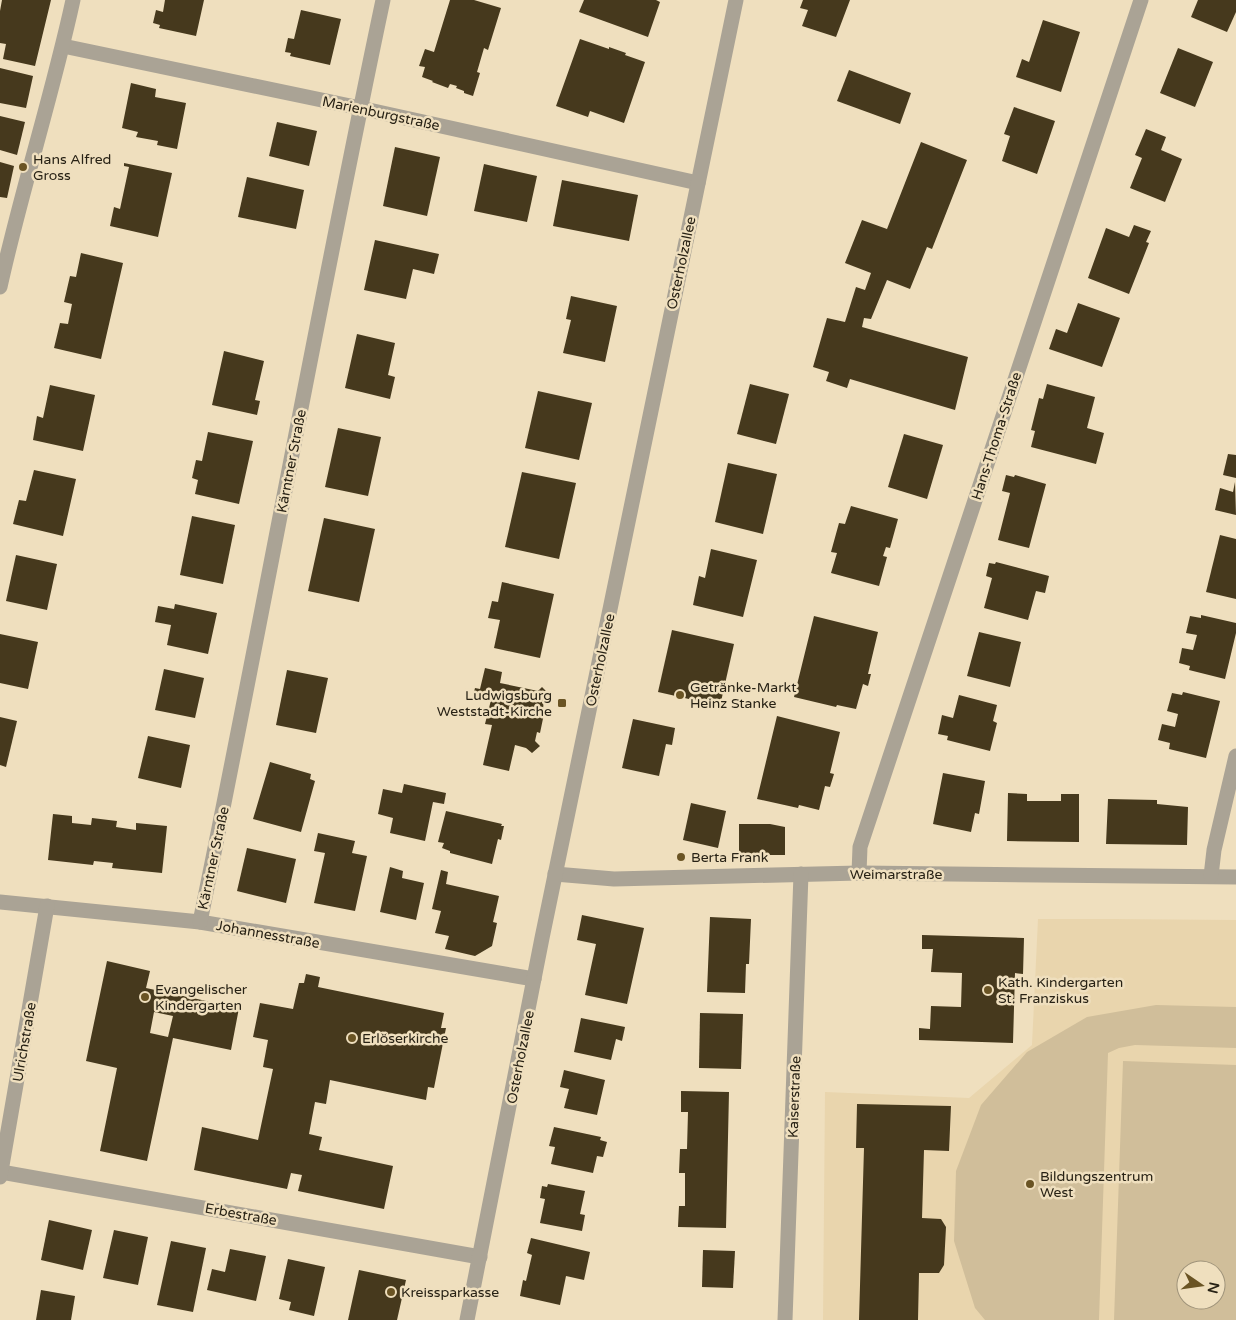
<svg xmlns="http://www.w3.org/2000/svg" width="1236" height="1320" font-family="'Varela Round',sans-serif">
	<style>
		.built { fill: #e9d5ad; fill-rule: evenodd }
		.park { fill: #d0be9a; fill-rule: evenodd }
		.building { fill: #46391d; fill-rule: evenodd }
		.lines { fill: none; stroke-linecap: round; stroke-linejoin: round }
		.minor { stroke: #aaa395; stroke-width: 15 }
		.poi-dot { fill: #6a5424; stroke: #efdfbe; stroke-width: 2 }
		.labels { text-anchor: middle; stroke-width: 5; stroke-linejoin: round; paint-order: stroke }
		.street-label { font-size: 14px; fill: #282215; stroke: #efdfbe }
		.poi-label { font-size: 14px; fill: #282215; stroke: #efdfbe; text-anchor: start }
	</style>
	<rect width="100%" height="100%" fill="#efdfbe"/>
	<path class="built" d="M1038,919H1113L1236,920V1320H823L825,1092L969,1098L1032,1045ZM1186,1270H1216V1300H1186Z"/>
	<g class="park">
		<polygon points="1156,1005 1236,1007 1236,1048 1135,1045 1119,1048 1108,1053 1099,1320 985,1320 975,1308 954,1241 956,1171 981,1105 1027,1052 1087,1017"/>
		<path d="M1123,1061L1236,1065V1320H1114ZM1186,1270H1216V1300H1186Z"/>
	</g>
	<g class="building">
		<polygon points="2,0 51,0 35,66 3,59 6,44 0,43 0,11"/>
		<polygon points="165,0 204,0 196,36 159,28 160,25 153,23 156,10 163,12"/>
		<polygon points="450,0 474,0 501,8 488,50 484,48 477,72 480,73 473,96 464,93 464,91 456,88 457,86 450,84 448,88 432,82 433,81 422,77 425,67 419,66 425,49 434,52"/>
		<polygon points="584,0 656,0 660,2 648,37 579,12"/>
		<polygon points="803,0 850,0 836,37 802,26 808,10 800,8"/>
		<polygon points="1198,0 1236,0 1236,12 1227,32 1191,17"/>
		<polygon points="301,10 341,19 330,65 290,56 291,53 285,52 288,38 294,39"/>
		<polygon points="1043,20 1080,32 1061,92 1016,77 1022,59 1029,62"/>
		<polygon points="580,39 609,49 609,47 626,53 625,55 645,62 624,123 590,111 588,117 556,106"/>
		<polygon points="1178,48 1213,62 1195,107 1160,93"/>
		<polygon points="0,68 33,76 26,108 0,103"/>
		<polygon points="849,70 911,93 900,124 837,101"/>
		<polygon points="131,83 156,89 155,97 186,103 177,149 157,145 158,141 136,137 138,132 122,128"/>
		<polygon points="1014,107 1055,121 1037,174 1002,161 1010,136 1004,134"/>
		<polygon points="0,116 25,122 17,155 0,150"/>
		<polygon points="277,122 317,131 309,166 269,156"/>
		<polygon points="1146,129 1166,137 1161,150 1182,159 1165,202 1130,188 1142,158 1135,155"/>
		<polygon points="921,142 967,160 932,249 927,247 910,289 887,280 871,319 864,318 862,327 968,357 955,410 850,379 847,388 826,381 829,372 813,367 827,318 845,322 856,287 865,290 871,273 845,263 862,220 887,229"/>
		<polygon points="395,147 440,157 427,216 383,206"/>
		<polygon points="0,162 14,166 7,198 0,197"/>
		<polygon points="124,163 172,173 158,237 110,226 114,207 120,209 129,167 124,166"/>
		<polygon points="484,164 537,176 527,222 474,211"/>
		<polygon points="247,177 304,190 296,229 238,217"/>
		<polygon points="562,180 638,195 629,241 553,226"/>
		<polygon points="1134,225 1151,231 1146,242 1149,243 1129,294 1088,278 1106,228 1129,237"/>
		<polygon points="375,240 439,254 434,274 413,269 406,299 364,290"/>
		<polygon points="81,253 123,263 101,359 54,348 60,323 68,324 72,304 64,302 70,276 76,277"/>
		<polygon points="571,296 617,306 605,362 563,353 571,320 566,319"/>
		<polygon points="1078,303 1120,318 1102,367 1049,349 1056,329 1067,333"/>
		<polygon points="357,334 395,343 388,375 395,377 390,399 345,388"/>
		<polygon points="224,351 264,361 255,400 260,401 257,415 212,405"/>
		<polygon points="750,384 789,394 776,444 737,434"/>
		<polygon points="1047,384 1095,397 1087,428 1104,433 1096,464 1031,447 1035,431 1031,430 1039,398 1043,399"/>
		<polygon points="50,385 95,395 83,451 33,440 37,416 43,418"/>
		<polygon points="538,391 592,403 579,460 525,448"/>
		<polygon points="338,428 381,437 368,496 325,487"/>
		<polygon points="208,432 253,441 239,504 195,494 198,480 192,478 196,460 202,461"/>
		<polygon points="904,434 943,445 927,499 888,487"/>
		<polygon points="1228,454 1236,455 1236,478 1223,475"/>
		<polygon points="728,463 777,474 763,534 715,522"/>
		<polygon points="34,470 76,479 63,536 13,524 19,500 26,501"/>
		<polygon points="522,472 576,483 559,559 505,547"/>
		<polygon points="1006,475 1014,477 1015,475 1046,484 1029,548 998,540 1010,493 1002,491"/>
		<polygon points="1235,482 1236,515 1215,510 1220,488 1233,492"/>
		<polygon points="851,506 898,519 890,548 886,547 883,556 887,557 879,586 831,573 837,553 831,552 839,523 845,524"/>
		<polygon points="192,516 235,525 223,584 180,575"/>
		<polygon points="324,518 375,529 359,602 308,591"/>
		<polygon points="1220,535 1236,539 1236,599 1206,592"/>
		<polygon points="711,549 757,560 743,617 693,605 699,576 705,578"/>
		<polygon points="16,555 57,564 47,610 6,601"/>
		<polygon points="996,562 1049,576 1045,593 1036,591 1028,620 984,608 992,578 986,576 989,563 995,564"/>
		<polygon points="502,582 554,594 540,658 494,648 500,620 488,618 492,601 498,602"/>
		<polygon points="175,604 217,613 208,654 167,645 171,625 155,622 158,606 174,609"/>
		<polygon points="1201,615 1236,623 1236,633 1225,679 1189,670 1190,666 1179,663 1182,648 1193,650 1197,635 1186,633 1190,616 1201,618"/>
		<polygon points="814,616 878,632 868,674 871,674 868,686 863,684 856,709 837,705 836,707 794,697"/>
		<polygon points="672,630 734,644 720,706 658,692"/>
		<polygon points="979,632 1021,642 1010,687 967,676"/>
		<polygon points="0,634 38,642 28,689 0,683"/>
		<polygon points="485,668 502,672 500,683 538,691 542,687 549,694 544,699 543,709 545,709 540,733 537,732 535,741 540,746 532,753 526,748 515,745 509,771 483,765 492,725 485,724 491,700 473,696 475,688 480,689"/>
		<polygon points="164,669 204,678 195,718 155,710"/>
		<polygon points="287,670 328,678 316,733 276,725"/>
		<polygon points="1183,692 1220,701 1206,758 1169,749 1170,743 1158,740 1162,724 1175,727 1178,714 1167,711 1172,693 1182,695"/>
		<polygon points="959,695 997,705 993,721 997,723 990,751 947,740 948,736 938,734 942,715 953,718"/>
		<polygon points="777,716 840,732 830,773 834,774 830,787 825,786 819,810 799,805 798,808 757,799"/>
		<polygon points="0,717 17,721 6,767 0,765"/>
		<polygon points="633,719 675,728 672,745 666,744 659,776 622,768"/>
		<polygon points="148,736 190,745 181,788 138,778"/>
		<polygon points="270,762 311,774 310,779 315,781 301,832 253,819"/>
		<polygon points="943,773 985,781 979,814 975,813 971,832 933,824"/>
		<polygon points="404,784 446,793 444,804 433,802 425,841 390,833 393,818 378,814 383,789 402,793"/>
		<polygon points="1008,793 1027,794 1027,801 1061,801 1061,794 1079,794 1079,842 1007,841"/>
		<polygon points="1108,799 1157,800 1157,804 1188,807 1187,845 1106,844"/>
		<polygon points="691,803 726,811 718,848 683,840"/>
		<polygon points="446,811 502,824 501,826 504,826 501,840 498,839 492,864 450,853 450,851 442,848 444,843 438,842"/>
		<polygon points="53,814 72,816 72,823 91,825 92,818 117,821 116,827 136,830 136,823 167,826 162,873 112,868 113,863 94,861 93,865 48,860"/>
		<polygon points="739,824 770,824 785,827 785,855 739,855"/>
		<polygon points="318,833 355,841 352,853 367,856 355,911 314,903 325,853 314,851"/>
		<polygon points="247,848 296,859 286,903 237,891"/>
		<polygon points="390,867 403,871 402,878 424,883 416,920 380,912"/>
		<polygon points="441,870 448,872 446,884 499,896 493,922 497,923 492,946 475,956 445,949 449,936 435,933 441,911 432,909"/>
		<polygon points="582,915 644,928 627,1004 585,995 596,944 577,940"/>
		<polygon points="710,917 751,919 749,964 746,964 745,993 707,992"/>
		<polygon points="922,935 1024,938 1023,974 1015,973 1013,1043 919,1040 919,1028 930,1029 931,1006 961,1007 962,973 931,972 933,949 922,949"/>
		<path d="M107,961L150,971L146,988L239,1008L231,1050L173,1038L147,1161L100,1151L117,1068L86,1061ZM154,1012L173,1016L168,1037L150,1033Z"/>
		<polygon points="306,974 320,977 318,987 444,1013 441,1028 446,1028 434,1088 428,1087 426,1100 330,1080 326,1104 315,1102 309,1134 322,1137 319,1150 393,1166 384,1209 298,1191 302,1175 291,1173 287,1189 194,1170 202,1127 258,1140 273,1069 263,1067 268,1040 253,1037 260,1003 293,1009 299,983 304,983"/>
		<polygon points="700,1013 743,1014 741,1069 699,1068"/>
		<polygon points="581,1018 625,1027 622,1041 616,1039 611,1060 574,1052"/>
		<polygon points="564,1070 605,1080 597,1115 564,1108 569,1089 560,1087"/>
		<polygon points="681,1091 729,1092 726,1228 678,1227 679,1206 685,1206 685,1173 679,1173 680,1149 687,1149 688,1112 681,1112"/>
		<polygon points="857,1104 951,1106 949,1151 924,1150 922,1218 941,1219 946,1227 944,1265 939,1273 919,1273 918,1320 859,1320 864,1148 856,1148"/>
		<polygon points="554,1127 601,1137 600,1140 607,1142 603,1157 597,1156 593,1173 551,1164 555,1147 549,1146"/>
		<polygon points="548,1184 585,1191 580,1214 585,1215 582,1231 540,1223 545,1199 540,1198 542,1186 547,1187"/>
		<polygon points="49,1220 92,1230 83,1270 41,1260"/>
		<polygon points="114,1230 148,1237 138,1285 103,1278"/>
		<polygon points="531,1238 590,1252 584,1280 566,1276 560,1305 520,1296 523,1280 526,1281 532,1255 527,1253"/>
		<polygon points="171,1241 206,1248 193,1312 157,1305"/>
		<polygon points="230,1249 266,1256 256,1301 207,1290 212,1269 225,1272"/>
		<polygon points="703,1250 735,1251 733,1288 702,1287"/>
		<polygon points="288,1259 325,1267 314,1316 289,1310 291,1302 279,1299"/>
		<polygon points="359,1270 406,1280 397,1320 348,1320"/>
		<polygon points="41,1290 75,1296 71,1320 36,1320"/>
	</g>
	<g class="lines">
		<g class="minor">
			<polyline points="63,46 360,108 698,183"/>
			<path d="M0,287C21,191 52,97 73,0"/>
			<polyline points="859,873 860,847 1141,0"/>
			<polyline points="555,874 614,879 859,873 1236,877"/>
			<polyline points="1211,876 1214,850 1236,756"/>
			<polyline points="0,902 200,922 534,979"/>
			<path d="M200,922C263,615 318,307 383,0"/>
			<polyline points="1,1172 480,1257"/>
			<polyline points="0,1177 47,906"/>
			<polyline points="467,1320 542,938 736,0"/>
			<polyline points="785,1320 801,874"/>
		</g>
	</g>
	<g class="poi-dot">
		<circle cx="23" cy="167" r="5"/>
		<circle cx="680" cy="695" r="5"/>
		<rect x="557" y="698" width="10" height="10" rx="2.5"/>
		<circle cx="681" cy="857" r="5"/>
		<circle cx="988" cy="990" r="5"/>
		<circle cx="145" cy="997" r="5"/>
		<circle cx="352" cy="1038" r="5"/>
		<circle cx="1030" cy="1184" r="5"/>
		<circle cx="391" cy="1292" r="5"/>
	</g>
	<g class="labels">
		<g class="street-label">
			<text transform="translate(381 113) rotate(12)" y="5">Marienburgstraße</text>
			<text transform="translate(681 263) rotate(-78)" y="5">Osterholzallee</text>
			<text transform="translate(996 436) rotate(-72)" y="5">Hans-Thoma-Straße</text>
			<text transform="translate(291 461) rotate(-79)" y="5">Kärntner Straße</text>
			<text transform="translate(600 660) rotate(-78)" y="5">Osterholzallee</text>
			<text transform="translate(213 858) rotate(-78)" y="5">Kärntner Straße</text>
			<text x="896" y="879">Weimarstraße</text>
			<text transform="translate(268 934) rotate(10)" y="5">Johannesstraße</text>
			<text transform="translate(24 1042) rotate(-80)" y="5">Ulrichstraße</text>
			<text transform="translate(520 1057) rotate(-79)" y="5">Osterholzallee</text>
			<text transform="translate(794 1097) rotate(-88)" y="5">Kaiserstraße</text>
			<text transform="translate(241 1214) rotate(10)" y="5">Erbestraße</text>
		</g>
		<g class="poi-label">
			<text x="33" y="164">Hans Alfred<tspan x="33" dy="16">Gross</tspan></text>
			<text x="690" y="692">Getränke-Markt<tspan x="690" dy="16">Heinz Stanke</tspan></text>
			<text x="552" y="700" text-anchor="end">Ludwigsburg<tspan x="552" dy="16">Weststadt-Kirche</tspan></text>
			<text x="691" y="862">Berta Frank</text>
			<text x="998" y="987">Kath. Kindergarten<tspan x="998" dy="16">St. Franziskus</tspan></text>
			<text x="155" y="994">Evangelischer<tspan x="155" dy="16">Kindergarten</tspan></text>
			<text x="362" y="1043">Erlöserkirche</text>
			<text x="1040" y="1181">Bildungszentrum<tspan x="1040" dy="16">West</tspan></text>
			<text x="401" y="1297">Kreissparkasse</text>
		</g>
	</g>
	<g transform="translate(1201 1285) rotate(103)"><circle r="24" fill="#efdfbe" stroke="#9f937a"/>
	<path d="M0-4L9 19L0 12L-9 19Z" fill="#6a5424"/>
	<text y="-8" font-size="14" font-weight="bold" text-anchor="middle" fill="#282215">N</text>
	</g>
</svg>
